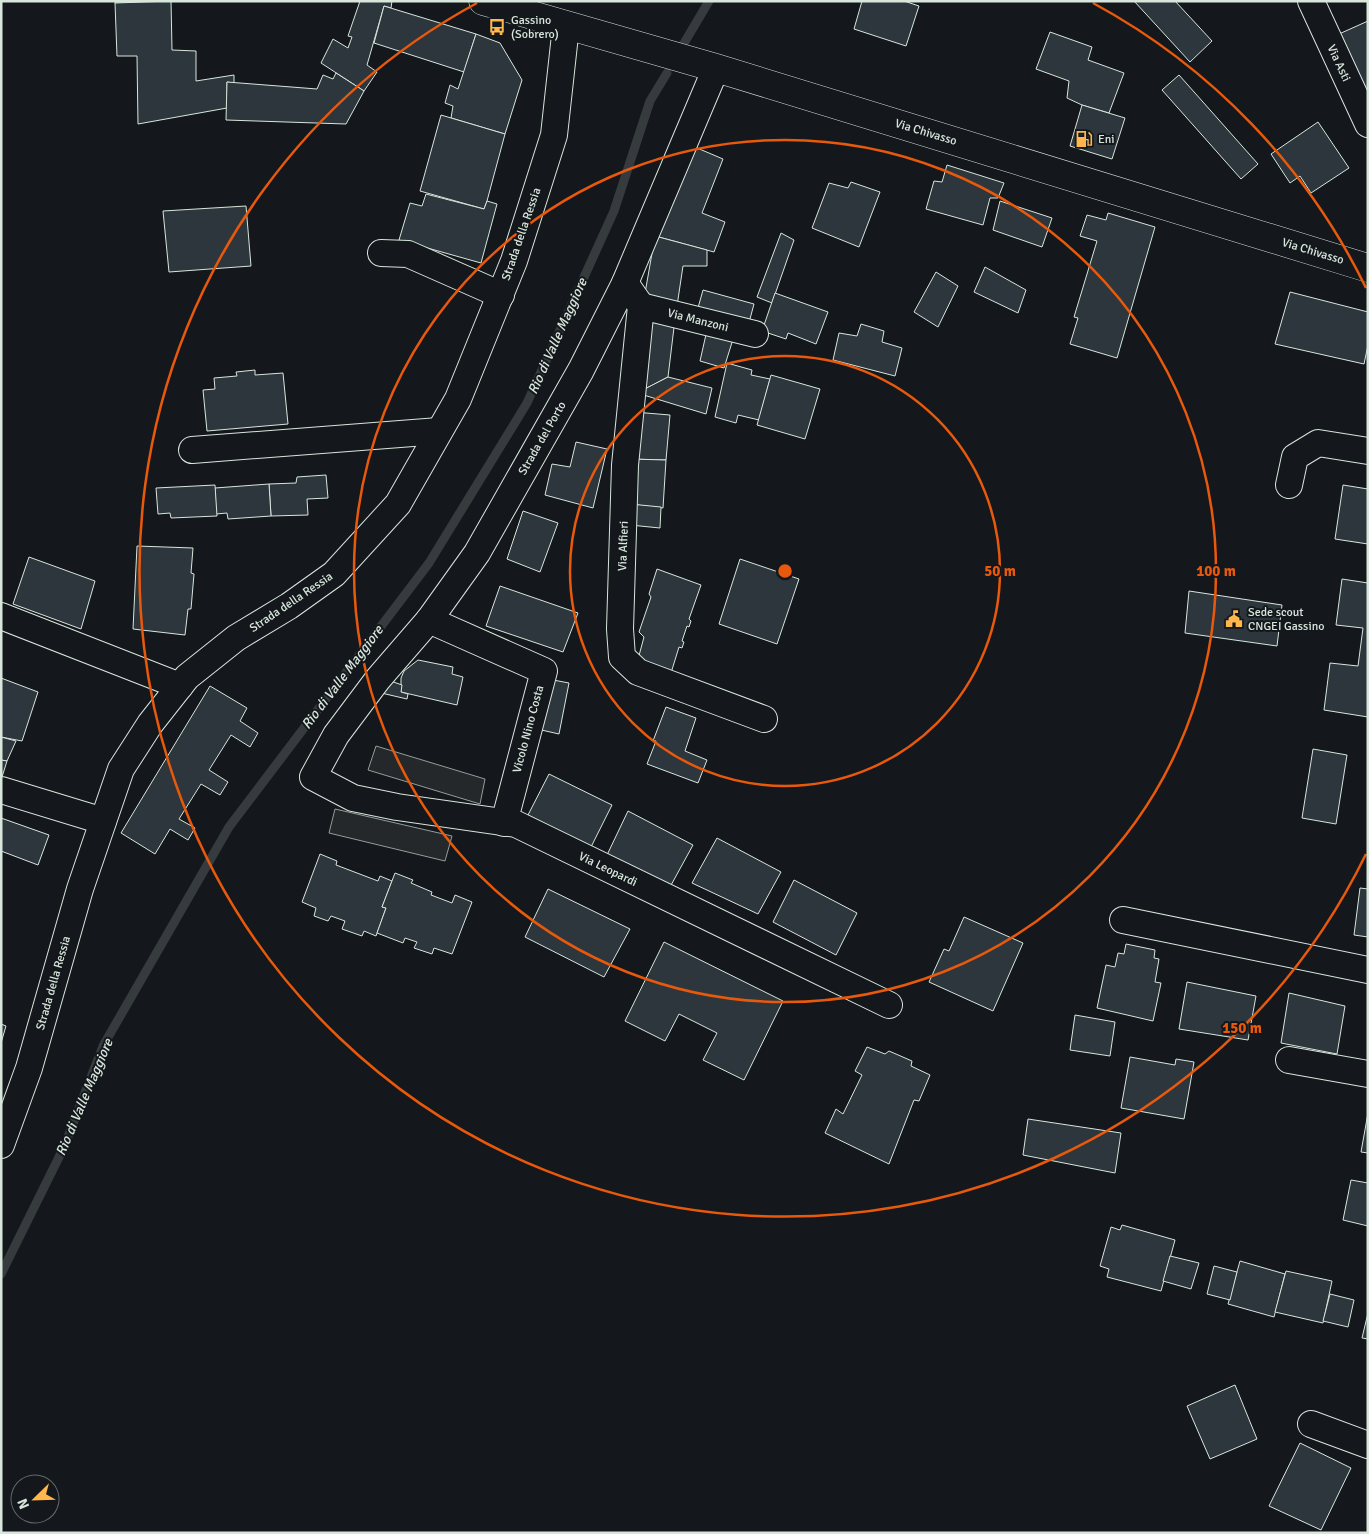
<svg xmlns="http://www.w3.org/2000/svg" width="1369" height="1534" font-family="Signika,sans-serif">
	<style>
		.parking { fill: #24282b; stroke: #939e99 }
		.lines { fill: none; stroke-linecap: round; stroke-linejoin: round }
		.stream { stroke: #363b3e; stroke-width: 9 }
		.building { fill: #2c363c; stroke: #d8e6dc }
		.minor-casing { stroke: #d8e6dc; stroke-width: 28 }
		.primary-casing { stroke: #d8e6dc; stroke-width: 29 }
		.minor { stroke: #14181c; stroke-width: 26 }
		.primary { stroke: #14181c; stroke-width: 28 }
		.ring { fill: none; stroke: #e8590c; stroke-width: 2.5 }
		.labels { text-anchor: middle; stroke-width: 4; stroke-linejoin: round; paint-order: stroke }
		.poi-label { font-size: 12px; fill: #d8e6dc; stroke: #14181c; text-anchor: start }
		.street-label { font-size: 12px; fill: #d8e6dc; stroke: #14181c }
		.water-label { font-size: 14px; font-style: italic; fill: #d8e6dc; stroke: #14181c }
		.centre { fill: #e8590c; stroke: #14181c; stroke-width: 2.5 }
		.ring-label { font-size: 15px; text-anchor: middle; font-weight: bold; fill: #e8590c; stroke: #14181c; stroke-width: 4; stroke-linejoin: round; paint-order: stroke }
	</style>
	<rect width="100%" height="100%" fill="#14181c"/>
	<g class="parking">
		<polygon points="376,746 485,779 480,804 368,770"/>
		<polygon points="335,809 452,836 445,861 329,833"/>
	</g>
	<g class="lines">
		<g class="stream">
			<polyline points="683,45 709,1"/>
			<polyline points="1,1274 64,1147 103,1046 229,827 429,563 527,403 614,211 650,101 667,73"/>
		</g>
	</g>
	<g class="building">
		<polygon points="115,1 168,1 115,3"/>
		<polygon points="171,1 172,50 196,51 196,81 234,75 234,83 227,82 227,108 138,124 137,56 117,56 115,3"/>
		<polygon points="360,1 392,1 391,8 384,6 367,65 377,72 364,91 321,63 333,39 348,48 352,37 348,36"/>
		<polygon points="862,1 904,1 919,6 906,46 854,29"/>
		<polygon points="1134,1 1175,1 1212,41 1190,62"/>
		<polygon points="384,6 476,34 464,72 374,43"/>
		<polygon points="1368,21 1368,100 1339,34"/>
		<polygon points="1050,32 1092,47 1088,60 1124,73 1109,113 1082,105 1067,98 1069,81 1036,69"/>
		<polygon points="476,34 500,43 522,80 505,134 451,118 453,106 445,103 450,85 458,89"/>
		<polygon points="336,73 364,91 346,124 226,120 227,82 317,89 323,75 333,79"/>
		<polygon points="1179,75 1258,164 1241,179 1162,90"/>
		<polygon points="1082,105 1125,118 1112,159 1070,146"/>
		<polygon points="441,115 505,134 487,201 484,209 420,191"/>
		<polygon points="1318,122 1349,168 1311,193 1300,176 1290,183 1271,154"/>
		<polygon points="690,145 723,159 702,213 725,222 714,252 655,236"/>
		<polygon points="947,165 1004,183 998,198 990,198 983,225 926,209 934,181 942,182"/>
		<polygon points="851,182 880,192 859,247 812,228 829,183 848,188"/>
		<polygon points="426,194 484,209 487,201 497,204 481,263 399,240 410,203 422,206"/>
		<polygon points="1000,201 1052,218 1042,247 993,230"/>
		<polygon points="246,206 251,266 169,272 163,211"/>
		<polygon points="1108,213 1155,227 1117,358 1070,344 1078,318 1074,317 1097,241 1080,236 1087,215 1106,220"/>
		<polygon points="781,233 794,240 772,303 757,297"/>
		<polygon points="655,236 707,250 707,266 683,266 677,306 644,299"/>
		<polygon points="985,267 1026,290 1018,313 974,292"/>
		<polygon points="936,272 958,286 938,327 914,312"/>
		<polygon points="703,290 754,304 747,330 696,315"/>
		<polygon points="1290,292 1368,312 1368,345 1364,364 1275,344"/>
		<polygon points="775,293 828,312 816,344 788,333 786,339 762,331"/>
		<polygon points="645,317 675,319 668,377 637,393"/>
		<polygon points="861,324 884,331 882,342 902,348 895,376 833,360 839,333 857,336"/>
		<polygon points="707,330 734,336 724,368 700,361"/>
		<polygon points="727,363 752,370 751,375 770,379 759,420 738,415 736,423 715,417"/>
		<polygon points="255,370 255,375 283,373 288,424 207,431 203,390 215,389 214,378 237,376 236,372"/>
		<polygon points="771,375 820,389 805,439 757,425"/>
		<polygon points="668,377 712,388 706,414 637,393"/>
		<polygon points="634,412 670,415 666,460 630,459"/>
		<polygon points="576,442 607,449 593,508 545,495 552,464 570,467"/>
		<polygon points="630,459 666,460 663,508 628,504"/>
		<polygon points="326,475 328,498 307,499 308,515 271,516 269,484 296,483 297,477"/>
		<polygon points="269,484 271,516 228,519 227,513 216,514 215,488"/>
		<polygon points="215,485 217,516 171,518 170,513 158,514 156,488"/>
		<polygon points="1343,485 1368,489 1368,544 1335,539"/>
		<polygon points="630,504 661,507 660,528 630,525"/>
		<polygon points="523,511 558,523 540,572 507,559"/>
		<polygon points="137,546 193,548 191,573 194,574 191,609 188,609 185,635 133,629"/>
		<polygon points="29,557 95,581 81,629 13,604"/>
		<polygon points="740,559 799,579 777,644 719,624"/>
		<polygon points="657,569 701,585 689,619 691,621 689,627 687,626 682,641 684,642 682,648 679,647 671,673 637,663 644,637 639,632 651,597 649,594"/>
		<polygon points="1342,579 1368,583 1368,717 1324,710 1330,663 1358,666 1363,628 1336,625"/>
		<polygon points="500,586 578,613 563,652 486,626"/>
		<polygon points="1189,591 1282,605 1277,646 1185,633"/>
		<polygon points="418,660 453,667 452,674 463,677 457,705 401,692 401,678 404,671"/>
		<polygon points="1,678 38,692 22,741 1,737"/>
		<polygon points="548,679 569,683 559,734 537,729"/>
		<polygon points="388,680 402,685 401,692 408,694 407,699 377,692"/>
		<polygon points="210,686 247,708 240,721 258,733 250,747 231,735 209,770 228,782 220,795 201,784 179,819 195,828 188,840 170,829 155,854 121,833"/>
		<polygon points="666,707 696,718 685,751 707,760 698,783 647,764 656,741 653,741"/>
		<polygon points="1,737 16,741 7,761 1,760"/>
		<polygon points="1313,749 1347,755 1336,824 1302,818"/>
		<polygon points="1,760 7,761 2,777 1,777"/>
		<polygon points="549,774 612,805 591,847 528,815"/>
		<polygon points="628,811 693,845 670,887 607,855"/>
		<polygon points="1,818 49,835 38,865 1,851"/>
		<polygon points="717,838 781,872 758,914 692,883"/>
		<polygon points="320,854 337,861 336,865 378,881 380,876 392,881 382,907 386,908 376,936 364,931 362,936 342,929 345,921 331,916 328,921 314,916 316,908 302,902"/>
		<polygon points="395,873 413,880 411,883 432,892 431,895 452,903 455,895 472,902 452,954 434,948 432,954 414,948 417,942 405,938 403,943 377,933 386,908 382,907"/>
		<polygon points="794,880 857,913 836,955 773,922"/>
		<polygon points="1360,888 1368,889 1368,937 1354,935"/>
		<polygon points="548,889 630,929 604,977 525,937"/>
		<polygon points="964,917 1023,943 993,1011 929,982 944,949 949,951"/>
		<polygon points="664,942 783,1001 744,1080 703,1060 717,1033 679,1014 665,1041 625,1021"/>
		<polygon points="1126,944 1155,950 1154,958 1159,959 1155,982 1161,983 1153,1021 1097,1008 1106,965 1115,967 1118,953 1124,954"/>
		<polygon points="1187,982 1256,996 1248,1040 1179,1029"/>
		<polygon points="1289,993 1345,1006 1337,1054 1281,1043"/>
		<polygon points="1075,1015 1115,1022 1110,1056 1070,1050"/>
		<polygon points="1,1024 6,1026 1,1043"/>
		<polygon points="867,1047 885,1054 889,1051 912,1061 911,1066 930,1075 919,1101 914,1100 889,1164 825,1133 836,1109 843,1114 862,1075 855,1071"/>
		<polygon points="1130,1057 1175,1065 1176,1059 1194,1062 1184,1119 1121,1108"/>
		<polygon points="1368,1113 1368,1153 1361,1152"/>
		<polygon points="1028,1119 1121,1133 1115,1173 1023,1155"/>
		<polygon points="1351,1180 1368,1183 1368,1226 1343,1220"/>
		<polygon points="1122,1225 1175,1240 1161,1291 1107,1277 1109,1269 1100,1266 1111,1227 1120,1230"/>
		<polygon points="1170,1256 1199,1263 1191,1289 1163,1281"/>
		<polygon points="1240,1261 1285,1274 1274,1317 1228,1304"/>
		<polygon points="1214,1266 1237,1272 1230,1300 1207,1294"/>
		<polygon points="1286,1271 1332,1281 1323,1323 1275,1312"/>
		<polygon points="1330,1294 1354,1300 1348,1327 1323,1321"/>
		<polygon points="1368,1313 1368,1339 1362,1338"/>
		<polygon points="1235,1385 1257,1439 1210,1459 1187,1406"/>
		<polygon points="1300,1443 1351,1468 1321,1530 1269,1506"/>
	</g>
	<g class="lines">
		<g class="minor-casing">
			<g id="minor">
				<polyline points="1311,1 1368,124"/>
				<polyline points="716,68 625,283 581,370 477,553 429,620 378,679 336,735 313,777 353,798 397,807 516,824 889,1005"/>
				<polyline points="381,253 408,254 501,295"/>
				<polyline points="625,283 641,306 625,465 620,629 622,657 638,672 764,719"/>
				<polyline points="641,306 755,334"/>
				<polyline points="192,450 439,431"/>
				<polyline points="1289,485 1295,457 1318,443 1368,451"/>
				<polyline points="1,616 180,686"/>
				<polyline points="429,620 544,671 504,823"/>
				<polyline points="1,790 103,821"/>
				<polyline points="1123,920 1368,970"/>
				<polyline points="1289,1060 1368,1074"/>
				<polyline points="1,1145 29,1068 80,889 121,769 150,724 187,677 236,638 289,606 334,574 398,504 458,399 514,261 554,135 566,26"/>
				<polyline points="1311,1424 1368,1445"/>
			</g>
		</g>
		<g class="primary-casing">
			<polyline id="primary" points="483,1 716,68 1368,268"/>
		</g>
		<use href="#minor" class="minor"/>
		<use href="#primary" class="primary"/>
	</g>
	<g class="ring">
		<circle cx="785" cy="571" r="215"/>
		<circle cx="785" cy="571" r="431"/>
		<path d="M1366 854A646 646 0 1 1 477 3M1093 3A646 646 0 0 1 1366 288"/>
	</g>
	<defs>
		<g id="bus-bare" transform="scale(1.35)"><path d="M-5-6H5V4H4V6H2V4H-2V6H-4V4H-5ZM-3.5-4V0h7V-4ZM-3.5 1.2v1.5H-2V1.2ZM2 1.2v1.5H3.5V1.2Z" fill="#ffb74d" stroke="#14181c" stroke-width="2.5" paint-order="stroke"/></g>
		<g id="fuel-bare" transform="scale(1.35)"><path d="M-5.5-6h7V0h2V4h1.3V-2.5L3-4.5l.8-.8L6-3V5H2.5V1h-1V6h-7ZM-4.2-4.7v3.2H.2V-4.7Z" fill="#ffb74d" stroke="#14181c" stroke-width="2.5" paint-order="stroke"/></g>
		<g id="civic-bare" transform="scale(1.35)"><path d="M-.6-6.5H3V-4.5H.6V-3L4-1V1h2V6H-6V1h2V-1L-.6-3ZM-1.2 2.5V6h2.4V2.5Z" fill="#ffb74d" stroke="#14181c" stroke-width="2.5" paint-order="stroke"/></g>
	</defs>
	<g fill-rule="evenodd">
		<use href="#bus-bare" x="497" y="27"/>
		<use href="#fuel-bare" x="1084" y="139"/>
		<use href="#civic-bare" x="1234" y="619"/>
	</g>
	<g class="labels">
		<g class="poi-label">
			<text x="511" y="24">Gassino<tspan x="511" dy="14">(Sobrero)</tspan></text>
			<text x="1098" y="143">Eni</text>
			<text x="1248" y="616">Sede scout<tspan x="1248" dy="14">CNGEI Gassino</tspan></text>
		</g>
		<g class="street-label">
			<text transform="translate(1339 63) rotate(65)" y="4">Via Asti</text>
			<text transform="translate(926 132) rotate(17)" y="4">Via Chivasso</text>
			<text transform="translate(521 234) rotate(-71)" y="4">Strada della Ressia</text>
			<text transform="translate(1313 251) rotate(17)" y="4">Via Chivasso</text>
			<text transform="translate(698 320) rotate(14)" y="4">Via Manzoni</text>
			<text transform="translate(542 438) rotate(-60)" y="4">Strada del Porto</text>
			<text transform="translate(623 546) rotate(-88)" y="4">Via Alfieri</text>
			<text transform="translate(291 602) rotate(-34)" y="4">Strada della Ressia</text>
			<text transform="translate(528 729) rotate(-75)" y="4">Vicolo Nino Costa</text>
			<text transform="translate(608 869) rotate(26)" y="4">Via Leopardi</text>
			<text transform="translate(53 983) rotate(-74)" y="4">Strada della Ressia</text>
		</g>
		<g class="water-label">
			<text transform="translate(557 336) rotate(-66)" y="5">Rio di Valle Maggiore</text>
			<text transform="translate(342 677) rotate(-53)" y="5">Rio di Valle Maggiore</text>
			<text transform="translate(84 1097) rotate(-67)" y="5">Rio di Valle Maggiore</text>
		</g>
	</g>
	<circle cx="785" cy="571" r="8" class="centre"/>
	<g class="ring-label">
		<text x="1000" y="576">50 m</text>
		<text x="1216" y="576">100 m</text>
		<text x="1242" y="1033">150 m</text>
	</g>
	<rect width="1369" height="1534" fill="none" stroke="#d8e6dc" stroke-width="5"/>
	<g transform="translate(35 1499) rotate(247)"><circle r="24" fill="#14181c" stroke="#626a69"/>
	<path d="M0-4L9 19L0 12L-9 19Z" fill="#ffb74d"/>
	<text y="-8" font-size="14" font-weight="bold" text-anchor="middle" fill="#d8e6dc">N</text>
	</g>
</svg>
